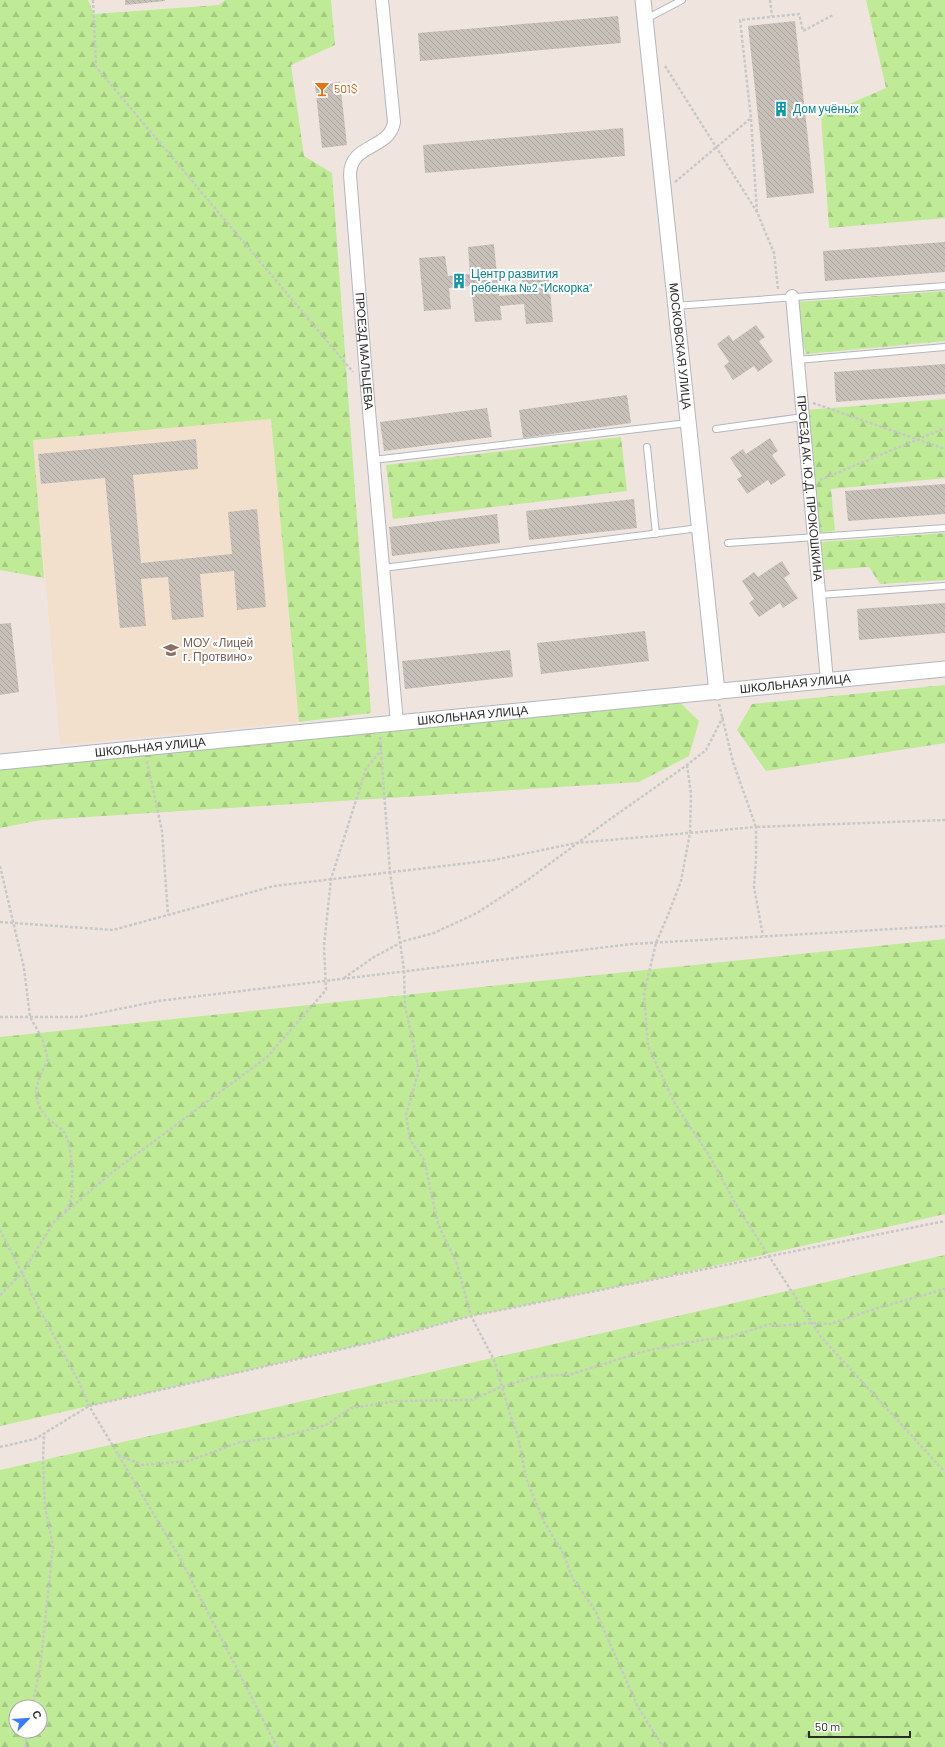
<svg xmlns="http://www.w3.org/2000/svg" width="945" height="1747" font-family="Barlow,sans-serif">
	<style>
		.education { fill: #f2e0cc }
		.forest { fill: url(#forest-firs); fill-rule: evenodd }
		.building { fill: url(#building-back-hatch) }
		.lines { fill: none; stroke-linecap: round; stroke-linejoin: round }
		.service-casing { stroke: #b2b6c1; stroke-width: 8 }
		.minor-casing { stroke: #b2b6c1; stroke-width: 14 }
		.tertiary-casing { stroke: #b2b6c1; stroke-width: 17 }
		.path { stroke: #c8c8c8; stroke-width: 2.5; stroke-dasharray: 3 2; stroke-linecap: butt }
		.service { stroke: #fff; stroke-width: 6 }
		.minor { stroke: #fff; stroke-width: 12 }
		.tertiary { stroke: #fff; stroke-width: 15 }
		.labels { text-anchor: middle; stroke-width: 4; stroke-linejoin: round; paint-order: stroke }
		.food-label { font-size: 12px; fill: #c56008; stroke: #fff; text-anchor: start }
		.culture-label { font-size: 12px; fill: #0d838f; stroke: #fff; text-anchor: start }
		.street-label { font-size: 12px; fill: #2c2c2c; stroke: #fff }
		.education-label { font-size: 12px; fill: #785e54; stroke: #fff; text-anchor: start }
	</style>
	<defs>
		<pattern id="forest-firs" width="22" height="20" patternUnits="userSpaceOnUse"><rect width="22" height="20" fill="#bfea96"/><path d="M5 1l3.5 6h-7zM16 11l3.5 6h-7z" fill="#a4c981"/></pattern>
		<pattern id="building-back-hatch" width="6" height="6" patternUnits="userSpaceOnUse"><rect width="6" height="6" fill="#c7c0b9"/><path d="M-1 5l2 2M0 0l6 6M5-1l2 2" fill="none" stroke="#aba59f"/></pattern>
	</defs>
	<rect width="100%" height="100%" fill="#efe5de"/>
	<polygon class="education" points="271,418 299,722 60,745 33,440"/>
	<g class="forest">
		<polygon points="0,0 88,0 94,14 219,5 225,0 331,0 335,45 291,65 304,156 332,173 371,713 299,722 271,419 33,440 44,578 0,570"/>
		<polygon points="866,0 945,0 945,218 829,228 821,116 886,88"/>
		<polygon points="945,291 945,341 806,354 800,333 797,302"/>
		<polygon points="945,399 945,478 831,489 835,531 816,533 805,410"/>
		<polygon points="621,437 627,491 393,519 386,465"/>
		<polygon points="945,533 945,580 880,584 869,567 824,570 821,542"/>
		<polygon points="945,685 945,743 766,771 737,730 752,704"/>
		<polygon points="673,696 699,721 689,756 639,782 41,820 0,828 0,767"/>
		<polygon points="945,939 945,1214 651,1280 471,1316 369,1343 0,1426 0,1037"/>
		<path d="M945,1255V1747H0V1470ZM16,1707H40V1731H16Z"/>
	</g>
	<g class="building">
		<polygon points="125,0 165,0 165,1 125,5"/>
		<polygon points="618,16 621,43 420,61 418,33"/>
		<polygon points="795,21 814,193 767,198 748,26"/>
		<polygon points="340,82 347,145 322,148 315,85"/>
		<polygon points="623,128 625,156 425,173 423,145"/>
		<polygon points="945,242 945,272 825,281 823,251"/>
		<polygon points="494,244 499,296 523,294 521,271 548,269 553,322 526,324 524,304 500,306 502,320 475,322 471,286 449,288 451,309 424,311 419,258 445,256 448,276 470,274 468,247"/>
		<polygon points="756,325 765,337 759,341 773,361 758,372 754,366 733,380 724,366 729,362 717,344 729,335 733,341"/>
		<polygon points="945,364 945,394 836,402 834,372"/>
		<polygon points="627,395 631,423 523,438 519,410"/>
		<polygon points="487,408 492,437 384,451 380,422"/>
		<polygon points="770,438 778,451 772,455 786,475 771,485 768,480 747,494 737,479 742,476 730,458 743,449 746,454"/>
		<polygon points="196,439 198,469 133,475 141,563 232,554 228,512 257,509 266,607 237,610 234,571 200,574 204,617 172,620 168,577 141,579 146,626 120,628 105,478 41,484 38,454"/>
		<polygon points="945,484 945,514 848,521 845,491"/>
		<polygon points="634,499 637,528 529,540 526,511"/>
		<polygon points="497,514 500,543 392,556 389,527"/>
		<polygon points="782,561 790,574 784,578 798,598 783,608 780,603 759,617 749,603 754,599 742,581 754,572 758,577"/>
		<polygon points="945,603 945,633 859,640 857,609"/>
		<polygon points="11,623 19,692 0,695 0,624"/>
		<polygon points="645,631 649,661 541,674 537,643"/>
		<polygon points="510,650 513,677 405,689 402,661"/>
	</g>
	<g class="lines">
		<g class="service-casing">
			<g id="service">
				<polyline points="646,19 682,0"/>
				<polyline points="675,306 945,286"/>
				<polyline points="798,360 945,347"/>
				<polyline points="716,429 803,417"/>
				<polyline points="647,447 656,534"/>
				<polyline points="373,460 688,423"/>
				<polyline points="728,543 945,528"/>
				<polyline points="383,568 699,528"/>
				<polyline points="819,595 945,586"/>
			</g>
		</g>
		<g class="minor-casing">
			<g id="minor">
				<path id="s1" d="M382,0L394,122C390,150 350,143 350,175L367,388L397,723"/>
				<path id="s2" d="M792,296L827,681"/>
			</g>
		</g>
		<g class="tertiary-casing">
			<g id="tertiary">
				<path id="s3" d="M643,0L717,692"/>
				<path id="s4" d="M0,762L945,669"/>
			</g>
		</g>
		<g class="path">
			<polyline points="93,0 96,67 353,372"/>
			<polyline points="770,0 772,16"/>
			<polyline points="665,66 757,212 774,253 778,289"/>
			<polyline points="751,119 757,212"/>
			<polyline points="675,182 751,118 740,20 799,14 803,31 833,15"/>
			<polyline points="813,403 945,449"/>
			<polyline points="820,480 945,428"/>
			<polyline points="719,704 733,762 756,827 945,820"/>
			<polyline points="380,737 390,872 404,970 405,1006 419,1070 406,1115 410,1140 424,1160 438,1224 457,1264 471,1316 494,1360 510,1414 518,1436 526,1478 544,1522 563,1553 572,1577 596,1612 638,1707 663,1747"/>
			<polyline points="147,761 162,831 168,915"/>
			<polyline points="687,765 691,794 690,833 681,881 668,915 656,943 644,994 648,1046 674,1102 708,1154 738,1208 821,1337 945,1472"/>
			<path d="M0,866L24,968L30,1017L42,1038L48,1059C37,1082 29,1096 47,1118C52,1123 59,1126 64,1132C72,1143 74,1184 71,1198C70,1203 67,1208 65,1212"/>
			<polyline points="0,922 113,930 274,886 494,860 576,843 756,827 756,859 754,887 763,936"/>
			<polyline points="344,978 374,957 404,941 434,933 477,913 529,879 606,822 687,765 706,750 723,717"/>
			<polyline points="0,1017 80,1017 158,1001 632,944 945,926"/>
			<polyline points="0,1230 22,1273 36,1303 80,1384 89,1406 180,1558 277,1747"/>
			<polyline points="0,1295 22,1273 54,1222 110,1174 267,1057 326,990 324,946 331,879 366,769 381,750"/>
			<polyline points="0,1447 35,1439 89,1406 369,1343 471,1316 945,1221"/>
			<polyline points="118,1455 143,1465 189,1461 240,1442 282,1437 326,1425 351,1408 397,1401 471,1400 499,1388 533,1377 572,1374 645,1351 702,1340 730,1337 770,1324 777,1326 812,1323 830,1324 881,1307 945,1289"/>
			<polyline points="32,1707 40,1669 53,1546 45,1507 43,1460 44,1434"/>
			<polyline points="25,1747 28,1731"/>
		</g>
		<use href="#service" class="service"/>
		<use href="#minor" class="minor"/>
		<use href="#tertiary" class="tertiary"/>
	</g>
	<defs>
		<g id="bar-bare" transform="scale(1.2)"><path d="M-6-5H6L.8 .8V4.5H3.5V6h-7V4.5H-.8V.8Z" fill="#e8710a" stroke="#fff" stroke-width="2.5" paint-order="stroke"/></g>
		<g id="building-bare" transform="scale(1.2)"><path d="M-4-6H4V6H1V3H-1V6H-4ZM-2.5-4.3h1.7v1.8h-1.7ZM.8-4.3h1.7v1.8H.8ZM-2.5-1h1.7V.8h-1.7ZM.8-1h1.7V.8H.8Z" fill="#0f9aa8" stroke="#fff" stroke-width="2.5" paint-order="stroke"/></g>
		<g id="school-bare" transform="scale(1.2)"><path d="M0-5L7-2L0 1L-7-2ZM-4 1L0 2.5L4 1V4Q0 6-4 4Z" fill="#8d6e63" stroke="#fff" stroke-width="2.5" paint-order="stroke"/></g>
	</defs>
	<g fill-rule="evenodd">
		<use href="#bar-bare" x="322" y="89"/>
		<use href="#building-bare" x="781" y="109"/>
		<use href="#building-bare" x="459" y="281"/>
		<use href="#school-bare" x="171" y="650"/>
	</g>
	<g class="labels">
		<g class="food-label">
			<text x="334" y="93">501$</text>
		</g>
		<g class="culture-label">
			<text x="793" y="113">Дом учёных</text>
			<text x="471" y="278">Центр развития<tspan x="471" dy="14">ребенка №2 "Искорка"</tspan></text>
		</g>
		<g class="street-label">
			<text dy="4" stroke="none"><textPath href="#s3" startOffset="348">МОСКОВСКАЯ УЛИЦА</textPath></text>
			<text dy="4" stroke="none"><textPath href="#s1" startOffset="372">ПРОЕЗД МАЛЬЦЕВА</textPath></text>
			<text dy="4" stroke="none"><textPath href="#s2" startOffset="193">ПРОЕЗД АК. Ю.Д. ПРОКОШКИНА</textPath></text>
			<text dy="4" stroke="none"><textPath href="#s4" startOffset="799">ШКОЛЬНАЯ УЛИЦА</textPath></text>
			<text dy="4" stroke="none"><textPath href="#s4" startOffset="475">ШКОЛЬНАЯ УЛИЦА</textPath></text>
			<text dy="4" stroke="none"><textPath href="#s4" startOffset="151">ШКОЛЬНАЯ УЛИЦА</textPath></text>
		</g>
		<g class="education-label">
			<text x="183" y="647">МОУ «Лицей<tspan x="183" dy="14">г. Протвино»</tspan></text>
		</g>
	</g>
	<g transform="translate(28 1719) rotate(65)"><circle r="19" fill="#ffffff" stroke="#ababab"/>
	<path d="M0-3L7 15L0 10L-7 15Z" fill="#3b7dff"/>
	<text y="-6" font-size="11" font-weight="bold" text-anchor="middle" fill="#2c2c2c">С</text>
	</g>
	<path d="M809 1731v6h101v-6" fill="none" stroke="#2c2c2c" stroke-width="2"/>
	<text x="815" y="1731" font-size="12" fill="#2c2c2c" stroke="#ffffff" stroke-width="3" paint-order="stroke">50 m</text>
</svg>
